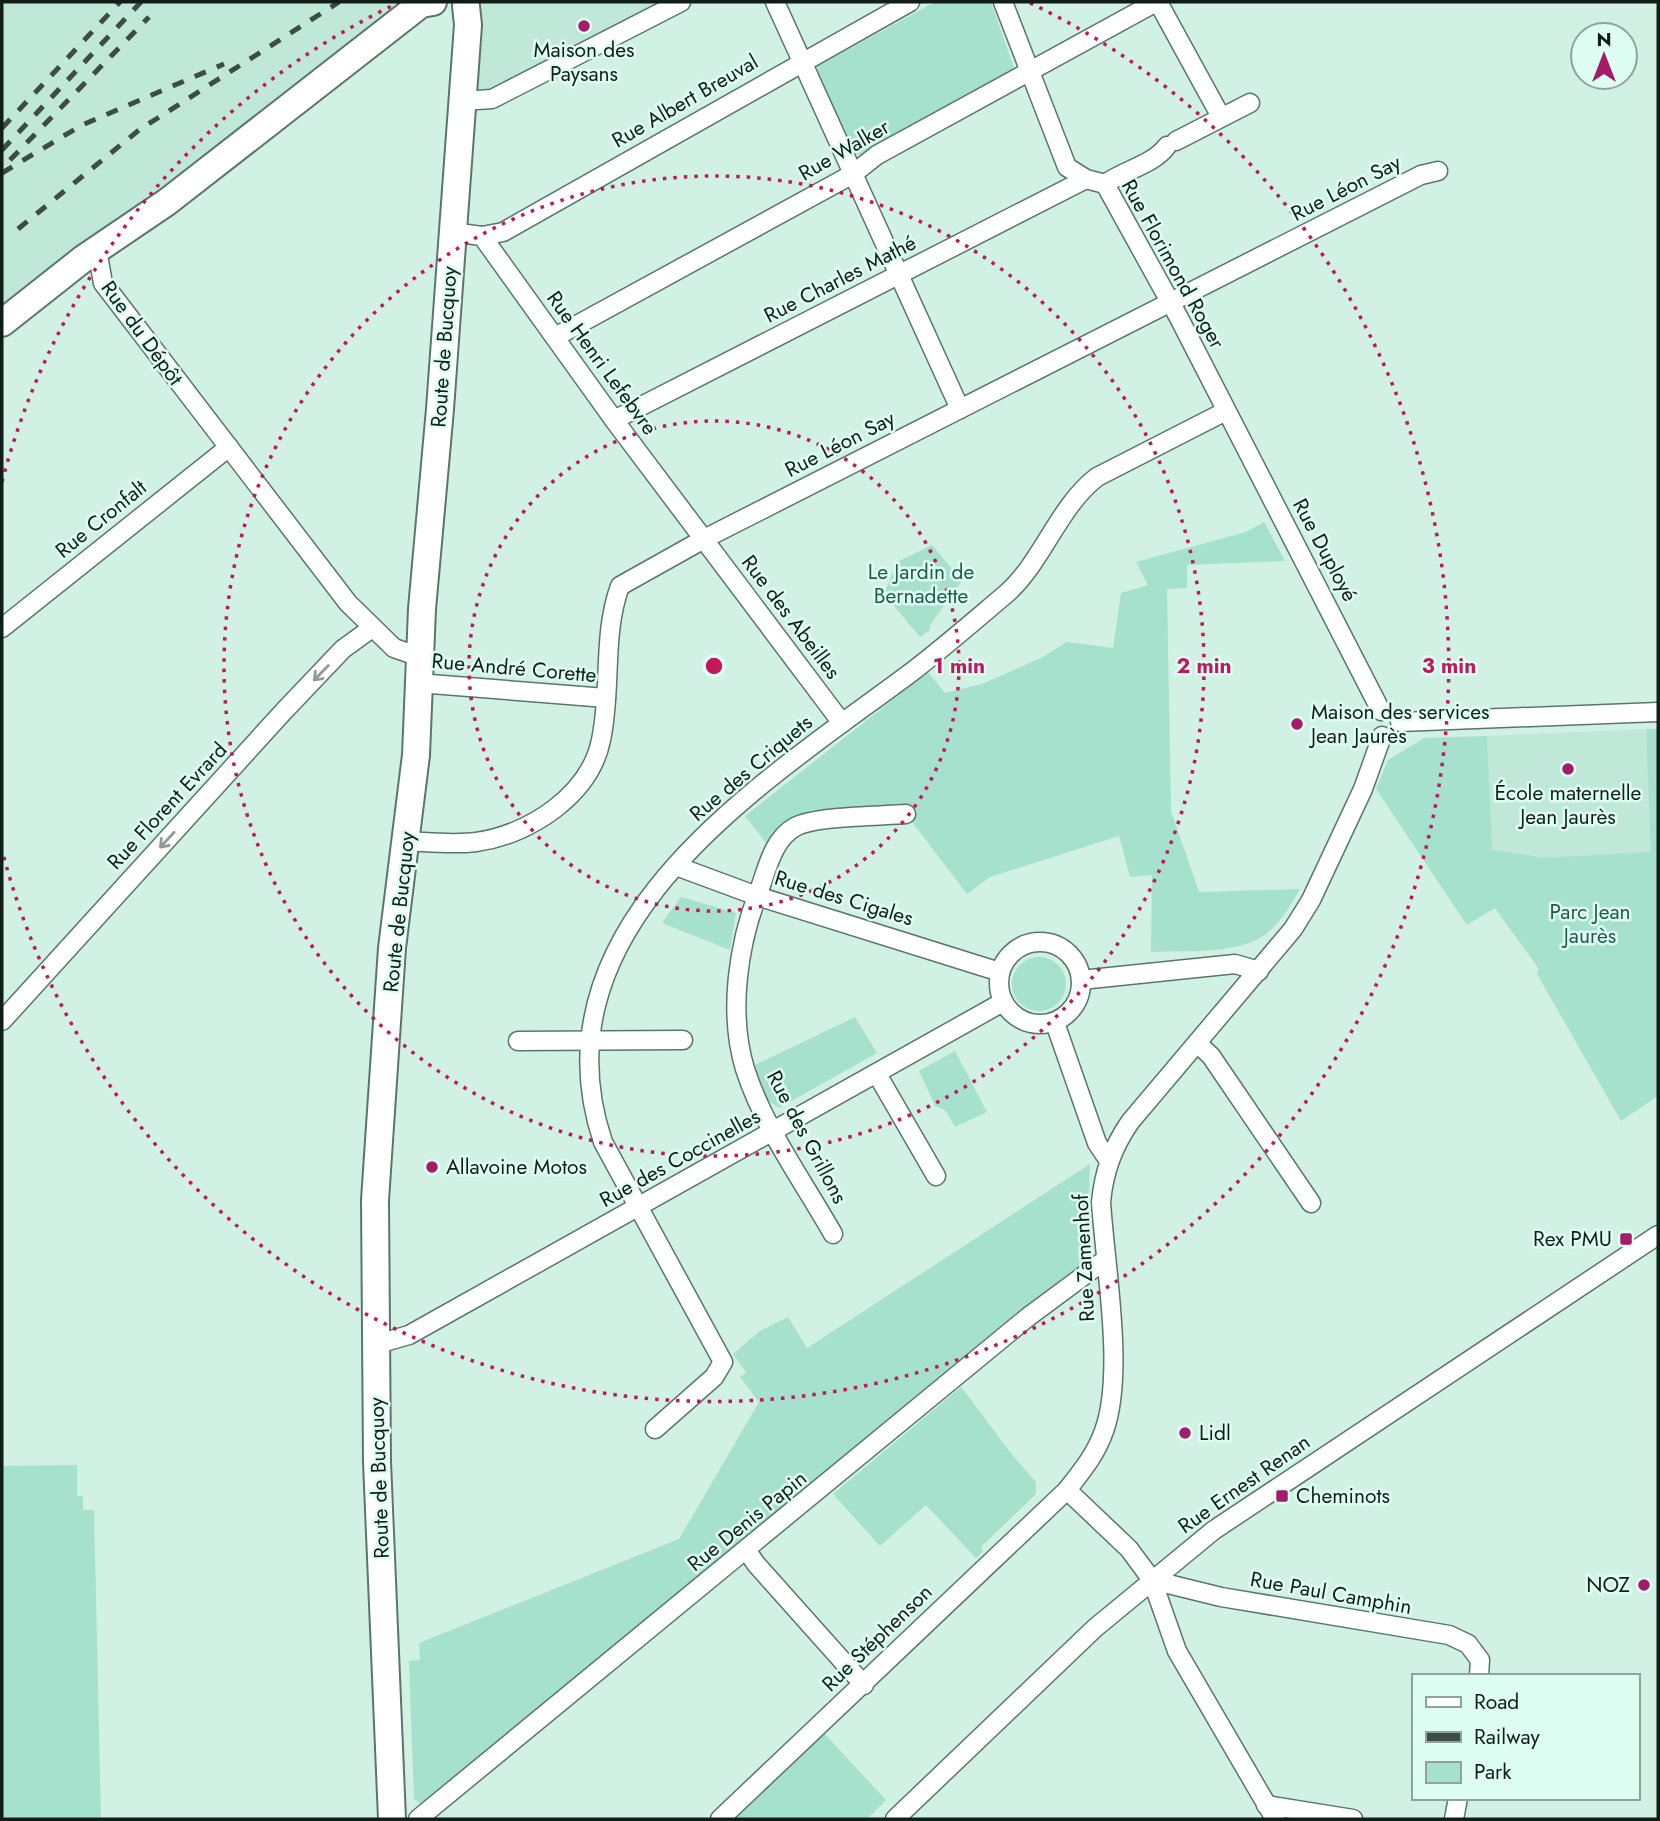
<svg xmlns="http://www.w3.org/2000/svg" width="1660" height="1821" font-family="Jost,sans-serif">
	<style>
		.built { fill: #bfe8d9 }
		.green { fill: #a5e1cc }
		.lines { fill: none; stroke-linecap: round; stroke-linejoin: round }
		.street-casing { stroke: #5a766c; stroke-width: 21 }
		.secondary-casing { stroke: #5a766c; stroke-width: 30 }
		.street { stroke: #fff; stroke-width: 18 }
		.secondary { stroke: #fff; stroke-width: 26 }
		.rail { stroke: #3c4c46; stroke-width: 5; stroke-dasharray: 12 12; stroke-linecap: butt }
		.oneway { stroke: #949998 }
		.ring { fill: none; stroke: #c2185b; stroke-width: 3.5; stroke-dasharray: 3.5 7 }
		.poi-dot { fill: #a21c69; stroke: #dffef3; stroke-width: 2.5 }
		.labels { text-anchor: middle; stroke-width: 5; stroke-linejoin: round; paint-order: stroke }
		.poi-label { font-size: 21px; fill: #111d19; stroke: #dffef3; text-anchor: start }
		.street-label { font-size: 21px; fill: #111d19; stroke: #dffef3 }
		.park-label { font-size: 21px; fill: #215c4b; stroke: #dffef3 }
		.centre { fill: #c2185b; stroke: #dffef3; stroke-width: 3.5 }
		.ring-label { font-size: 21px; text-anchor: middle; font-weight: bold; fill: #c2185b; stroke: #dffef3; stroke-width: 5; stroke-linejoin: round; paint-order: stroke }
	</style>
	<rect width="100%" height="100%" fill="#d2f1e5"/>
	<g class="built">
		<polygon points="2,2 433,2 2,323"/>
		<polygon points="465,2 681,2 492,99 462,101"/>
		<polygon points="1646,729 1652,852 1537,858 1537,855 1491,850 1487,736"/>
	</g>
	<g class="green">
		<polygon points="935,2 991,2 1014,68 859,155 854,154 816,70 818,66"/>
		<path d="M1264,522L1285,561L1187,565V588L1167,589L1171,811L1199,892L1300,889C1292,902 1283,919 1272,929C1245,956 1187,950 1151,952L1152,875L1130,877L1119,836L990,877L967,894L906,814L814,822L776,845L767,844L745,816L928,672L945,693L982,684L1041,658L1067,642L1113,648L1121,593L1148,585L1136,562L1246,532Z"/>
		<polygon points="932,545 962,581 930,625 930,630 920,637 884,594 897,562"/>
		<polygon points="1646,729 1658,729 1658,1096 1621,1121 1537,974 1539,969 1495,908 1467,925 1376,789 1388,760 1424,738 1487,736 1492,850 1537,856 1537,858 1651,852"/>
		<polygon points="681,897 736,913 730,950 662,923"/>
		<circle cx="1039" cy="984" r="27"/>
		<polygon points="855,1017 877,1053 779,1108 767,1100 751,1067"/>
		<polygon points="955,1051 987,1112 955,1127 945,1110 935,1106 919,1071"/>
		<polygon points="1090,1164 1087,1260 421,1804 414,1799 409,1661 420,1660 419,1643 679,1539 759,1402 740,1377 746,1372 733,1354 760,1331 788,1317 807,1348"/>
		<path d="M961,1387C986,1418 1008,1453 1036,1482V1494L981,1547L983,1551L976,1558L926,1505L880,1546L833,1494Z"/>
		<polygon points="77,1465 77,1496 83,1496 83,1510 94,1510 101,1819 2,1819 2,1466"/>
		<polygon points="822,1731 886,1800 867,1819 732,1819"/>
	</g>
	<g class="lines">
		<g class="street-casing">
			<g id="street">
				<polyline points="775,2 960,409"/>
				<polyline points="1003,2 1067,167 1086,179 1105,184 1179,318 1381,711"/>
				<polyline points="1158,2 1221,117"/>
				<polyline points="462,101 492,99 681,2"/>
				<polyline points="1176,141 1250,103"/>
				<path d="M1105,184C1124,170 1153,165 1167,146"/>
				<polyline points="452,232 482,236 614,420 842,723"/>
				<polyline points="482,236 503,232 910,2"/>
				<polyline points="97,250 103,283 348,603 394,648 420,657"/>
				<polyline points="555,337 853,174 877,155 1156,2"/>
				<polyline points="614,420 1086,179"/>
				<polyline points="2,628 229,447"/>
				<polyline points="418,683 606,698"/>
				<polyline points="1400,722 1658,712"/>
				<path d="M406,841C429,842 452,845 476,842C529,835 590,795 601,740C612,689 602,635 620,586L704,539L1421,175L1438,171"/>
				<polyline points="676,866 757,896 1000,972"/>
				<circle cx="1040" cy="983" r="41"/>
				<polyline points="1081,980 1235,964 1259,971"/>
				<polyline points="2,1021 284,711 343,649 372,628"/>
				<polyline points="1055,1023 1097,1143 1109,1161"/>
				<polyline points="518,1041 683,1040"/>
				<polyline points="1197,1043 1211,1056 1311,1203"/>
				<polyline points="877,1074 936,1176"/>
				<path d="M833,1234C803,1181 764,1128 745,1069C728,1013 738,944 759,891C767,869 773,839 795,827C815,816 880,816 906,814"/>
				<polyline points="375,1341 388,1341 409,1335 1003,1002"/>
				<path d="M655,1429L714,1377L723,1362L603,1142C530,925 763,783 909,674C942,649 974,621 1006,594C1042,563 1058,507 1097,477L1226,411"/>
				<polyline points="1067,1490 1129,1549 1152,1580 1177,1651 1275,1819"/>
				<polyline points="747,1551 756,1564 864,1685"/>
				<polyline points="1152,1580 1221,1597 1449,1635 1468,1644 1480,1660 1479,1676"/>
				<polyline points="1266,1805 1353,1819"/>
				<polyline points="418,1819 1028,1317 1105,1260"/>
				<path d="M720,1819L1067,1490C1082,1471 1096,1454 1104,1431C1125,1373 1105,1266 1101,1202C1104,1171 1113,1147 1130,1122L1293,929L1311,900L1363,789L1382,736"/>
				<polyline points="895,1819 1095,1628 1214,1530 1658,1235"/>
				<polyline points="1454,1819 1458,1798"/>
			</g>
		</g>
		<g class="secondary-casing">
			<g id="secondary">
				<polyline points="2,323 83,259 167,202 421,4 433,2"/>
				<polyline points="392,1819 377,1462 375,1200 392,948 416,755 422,609 440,409 468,25 466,6"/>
			</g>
		</g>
		<use href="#street" class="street"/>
		<use href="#secondary" class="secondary"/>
		<g class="rail">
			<polyline points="2,128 120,2"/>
			<polyline points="2,150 141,2"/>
			<polyline points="10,160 149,17"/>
			<polyline points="2,173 82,125 224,64"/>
			<polyline points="18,229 139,130 339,2"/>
		</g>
	</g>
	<defs><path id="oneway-shaft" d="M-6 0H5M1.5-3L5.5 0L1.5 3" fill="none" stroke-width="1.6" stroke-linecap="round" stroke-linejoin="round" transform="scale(1.75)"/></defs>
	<g class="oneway">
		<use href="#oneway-shaft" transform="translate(321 673) rotate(134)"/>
		<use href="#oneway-shaft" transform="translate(167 840) rotate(133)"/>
	</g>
	<g class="ring">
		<circle cx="714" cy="666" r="245"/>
		<circle cx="714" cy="666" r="490"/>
		<path d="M2 482A735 735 0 0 1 398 3M1030 3A735 735 0 1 1 2 850"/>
	</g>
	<g class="poi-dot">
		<circle cx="584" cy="26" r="7"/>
		<circle cx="1297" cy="724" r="7"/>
		<circle cx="1568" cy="769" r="7"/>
		<circle cx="432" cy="1167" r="7"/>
		<rect x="1619" y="1232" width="14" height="14" rx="3.5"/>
		<circle cx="1185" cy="1433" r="7"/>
		<rect x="1275" y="1489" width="14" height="14" rx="3.5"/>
		<circle cx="1644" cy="1585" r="7"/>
	</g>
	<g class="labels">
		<g class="poi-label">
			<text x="584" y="57" text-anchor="middle">Maison des<tspan x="584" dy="24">Paysans</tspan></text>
			<text x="1311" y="719">Maison des services<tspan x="1311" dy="24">Jean Jaurès</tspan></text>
			<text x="1568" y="800" text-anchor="middle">École maternelle<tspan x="1568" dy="24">Jean Jaurès</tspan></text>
			<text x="446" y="1174">Allavoine Motos</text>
			<text x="1612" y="1246" text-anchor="end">Rex PMU</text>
			<text x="1199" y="1440">Lidl</text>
			<text x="1296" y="1503">Cheminots</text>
			<text x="1630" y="1592" text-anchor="end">NOZ</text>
		</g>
		<g class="street-label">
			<text transform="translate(685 101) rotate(-30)" y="7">Rue Albert Breuval</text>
			<text transform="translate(844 150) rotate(-30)" y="7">Rue Walker</text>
			<text transform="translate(1346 188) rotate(-27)" y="7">Rue Léon Say</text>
			<text transform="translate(1173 264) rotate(61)" y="7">Rue Florimond Roger</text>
			<text transform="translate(840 279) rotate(-27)" y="7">Rue Charles Mathé</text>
			<text transform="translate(142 333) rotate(54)" y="7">Rue du Dépôt</text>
			<text transform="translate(444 347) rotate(-86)" y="7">Route de Bucquoy</text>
			<text transform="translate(602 363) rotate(54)" y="7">Rue Henri Lefebvre</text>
			<text transform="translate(840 444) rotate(-27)" y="7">Rue Léon Say</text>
			<text transform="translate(101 519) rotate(-39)" y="7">Rue Cronfalt</text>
			<text transform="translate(1325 550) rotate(62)" y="7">Rue Duployé</text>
			<text transform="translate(791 617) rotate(53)" y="7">Rue des Abeilles</text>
			<text transform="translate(514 668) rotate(5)" y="7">Rue André Corette</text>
			<text transform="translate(751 768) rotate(-40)" y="7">Rue des Criquets</text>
			<text transform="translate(167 806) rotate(-47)" y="7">Rue Florent Evrard</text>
			<text transform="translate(844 898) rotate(17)" y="7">Rue des Cigales</text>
			<text transform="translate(399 912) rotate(-84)" y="7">Route de Bucquoy</text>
			<text transform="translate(807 1137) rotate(62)" y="7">Rue des Grillons</text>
			<text transform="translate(680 1158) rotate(-29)" y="7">Rue des Coccinelles</text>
			<text transform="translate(1084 1258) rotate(-93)" y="7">Rue Zamenhof</text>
			<text transform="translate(379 1478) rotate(-92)" y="7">Route de Bucquoy</text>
			<text transform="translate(1244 1484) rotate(-35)" y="7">Rue Ernest Renan</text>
			<text transform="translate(747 1521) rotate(-39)" y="7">Rue Denis Papin</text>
			<text transform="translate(1331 1593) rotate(10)" y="7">Rue Paul Camphin</text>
			<text transform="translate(877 1638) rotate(-44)" y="7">Rue Stéphenson</text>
		</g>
		<g class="park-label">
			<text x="921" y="579">Le Jardin de<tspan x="921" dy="24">Bernadette</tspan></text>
			<text x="1590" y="919">Parc Jean<tspan x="1590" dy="24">Jaurès</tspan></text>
		</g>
	</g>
	<circle cx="714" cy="666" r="10" class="centre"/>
	<g class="ring-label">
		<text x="959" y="673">1 min</text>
		<text x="1204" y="673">2 min</text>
		<text x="1449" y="673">3 min</text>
	</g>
	<rect width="1660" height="1821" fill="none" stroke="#111d19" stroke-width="7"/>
	<rect x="1412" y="1674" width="228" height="126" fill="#dffef3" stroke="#8da49c" stroke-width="2"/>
	<rect x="1426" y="1697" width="35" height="10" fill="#ffffff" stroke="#8da49c" stroke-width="2"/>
	<text x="1474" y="1709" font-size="21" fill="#111d19">Road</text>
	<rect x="1426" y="1732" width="35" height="10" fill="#3c4c46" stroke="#8da49c" stroke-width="2"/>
	<text x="1474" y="1744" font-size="21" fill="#111d19">Railway</text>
	<rect x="1426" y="1762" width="35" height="21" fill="#a5e1cc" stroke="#8da49c" stroke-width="2"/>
	<text x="1474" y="1779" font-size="21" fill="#111d19">Park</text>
	<g transform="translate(1604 56)"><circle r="33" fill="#dffef3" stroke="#8da49c" stroke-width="2"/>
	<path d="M0-5L12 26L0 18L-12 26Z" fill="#a21c69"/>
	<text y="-10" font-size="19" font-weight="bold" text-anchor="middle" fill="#111d19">N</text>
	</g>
</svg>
